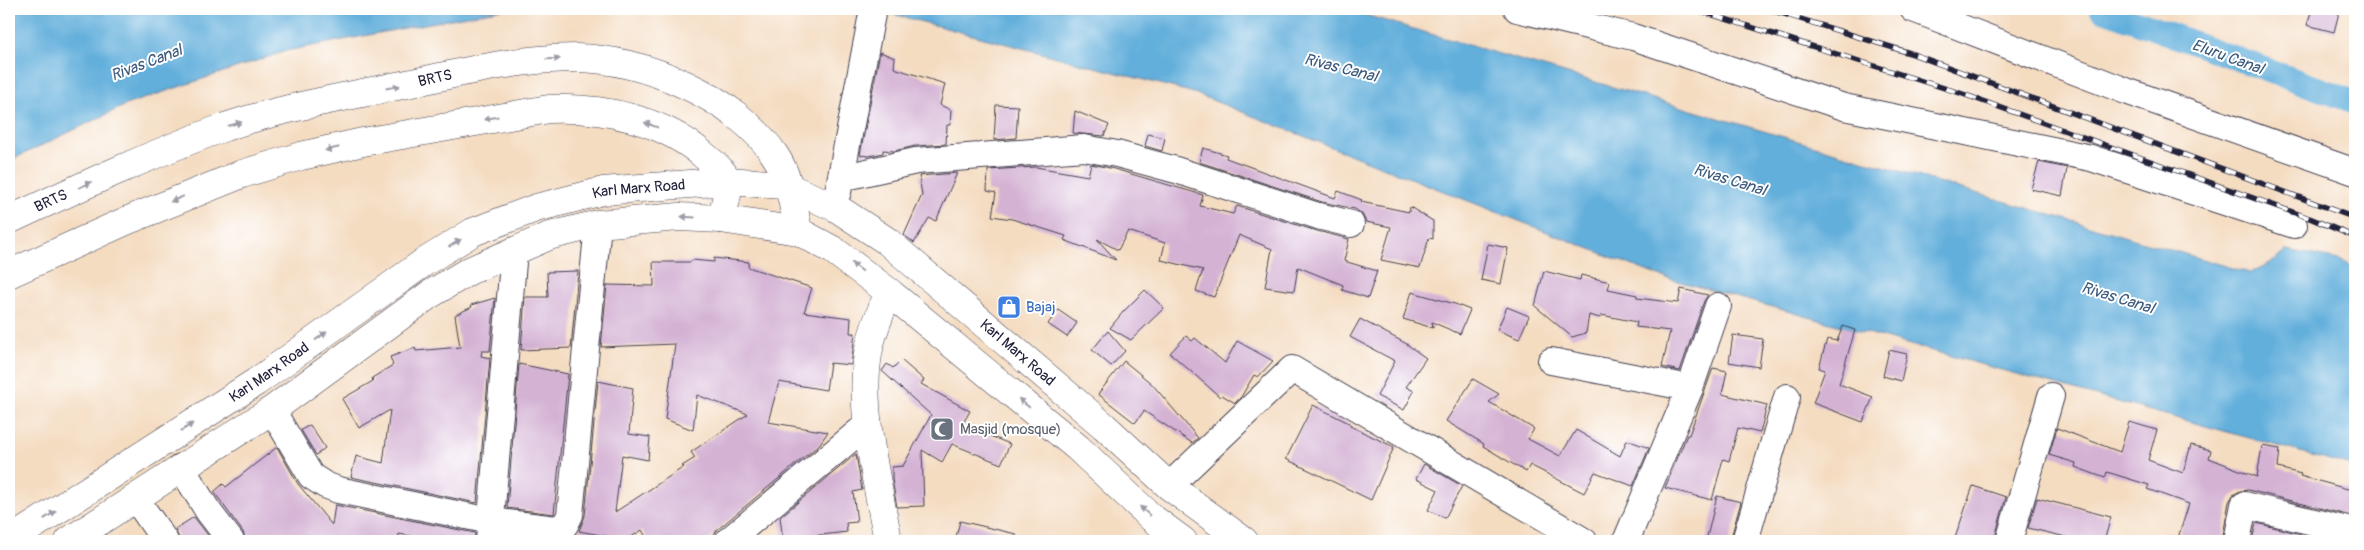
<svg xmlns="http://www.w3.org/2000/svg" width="2364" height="550" font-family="Pangolin,sans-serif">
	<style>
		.water { fill: #62afdb; stroke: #42688b }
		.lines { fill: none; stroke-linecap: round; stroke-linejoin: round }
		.canal { stroke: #62afdb; stroke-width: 24 }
		.building { fill: #d4b2d4 }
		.minor-casing { stroke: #423e4f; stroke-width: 28 }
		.tertiary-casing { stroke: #423e4f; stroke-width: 29 }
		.secondary-casing { stroke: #423e4f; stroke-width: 29 }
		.primary-casing { stroke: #423e4f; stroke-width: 29 }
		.minor { stroke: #fff; stroke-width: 26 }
		.tertiary { stroke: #fff; stroke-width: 28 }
		.secondary { stroke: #fff; stroke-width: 28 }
		.primary { stroke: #fff; stroke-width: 28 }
		.rail-casing { stroke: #22223b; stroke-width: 5.5 }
		.rail { stroke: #fff; stroke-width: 4; stroke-dasharray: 11; stroke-linecap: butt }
		.oneway { fill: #9c9ca7 }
		.labels { text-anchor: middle; stroke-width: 4; stroke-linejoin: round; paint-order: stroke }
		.street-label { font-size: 15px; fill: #22223b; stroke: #fff }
		.shop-label { font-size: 15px; fill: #366cbe; stroke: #fff; text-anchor: start }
		.worship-label { font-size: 15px; fill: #5b616d; stroke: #fff; text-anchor: start }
		.water-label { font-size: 16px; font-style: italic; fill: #3c5a7b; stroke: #fff }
	</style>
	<rect width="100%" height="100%" fill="#fff"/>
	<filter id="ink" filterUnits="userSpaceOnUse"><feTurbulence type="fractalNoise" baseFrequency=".02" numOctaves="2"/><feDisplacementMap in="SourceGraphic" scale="10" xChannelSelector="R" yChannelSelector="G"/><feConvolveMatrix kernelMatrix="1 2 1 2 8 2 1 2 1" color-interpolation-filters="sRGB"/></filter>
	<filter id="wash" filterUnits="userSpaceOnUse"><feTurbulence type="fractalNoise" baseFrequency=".0096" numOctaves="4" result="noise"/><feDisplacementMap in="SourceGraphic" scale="20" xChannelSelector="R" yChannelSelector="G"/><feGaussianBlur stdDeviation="1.12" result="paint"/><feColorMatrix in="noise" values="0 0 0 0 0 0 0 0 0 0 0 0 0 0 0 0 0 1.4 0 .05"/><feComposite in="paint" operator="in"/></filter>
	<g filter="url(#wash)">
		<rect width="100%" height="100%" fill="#f4dcc1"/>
		<g class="water">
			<polygon points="23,9 503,9 286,51 128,104 9,161 9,13"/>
			<polygon points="873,9 1345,9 2250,273 2276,260 2287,250 2339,260 2355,267 2355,467 1659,276 1194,93"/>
		</g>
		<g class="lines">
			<polyline class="canal" points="2101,9 2355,102"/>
		</g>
		<g id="blocks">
			<g class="building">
				<polygon points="2312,9 2340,9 2334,32 2307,25"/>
				<polygon points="880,52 895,58 894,68 945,84 940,105 951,110 950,125 947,125 946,144 915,146 894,151 883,150 883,153 869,156 860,155"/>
				<polygon points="996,105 1018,106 1016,138 994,140"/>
				<polygon points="1075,111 1109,125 1104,136 1073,133"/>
				<polygon points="1148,134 1165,138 1162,151 1145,146"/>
				<polygon points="1203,148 1227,155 1226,158 1335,198 1338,191 1362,200 1361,202 1409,212 1410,207 1433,221 1433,239 1429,238 1420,268 1381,260 1391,227 1366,222 1362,214 1355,209 1322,202 1199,162"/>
				<polygon points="2039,162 2067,168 2062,196 2031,189"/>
				<polygon points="1091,164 1114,169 1203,195 1200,206 1233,214 1237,206 1313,230 1349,239 1344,261 1377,271 1368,298 1342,290 1343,285 1298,267 1294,291 1265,287 1272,249 1239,235 1214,297 1196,291 1203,270 1161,260 1165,243 1128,231 1118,250 1097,239 1116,260 1064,240 1066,236 1012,219 992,216 996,193 987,191 988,170 1036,167 1088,176"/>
				<polygon points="957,173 936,221 929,218 914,243 904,235 922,195 919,176"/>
				<polygon points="1488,244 1508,248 1501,284 1481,280"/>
				<polygon points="714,258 749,262 748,267 812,288 804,312 851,318 850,333 855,333 851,365 830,363 826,390 779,382 768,422 828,432 819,445 718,529 709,541 648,541 642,530 625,541 614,541 611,537 579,531 585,516 598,381 633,388 629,434 650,437 648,460 622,455 615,512 684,467 682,466 695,458 691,452 748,414 697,395 693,430 665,419 675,344 601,347 607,285 654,286 653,262 691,262 692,260 714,262"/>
				<polygon points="578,271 571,348 521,350 525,297 548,297 547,272"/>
				<polygon points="1544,271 1580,280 1581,275 1610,282 1608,289 1637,295 1637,298 1678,303 1681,289 1708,295 1704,301 1680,371 1662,367 1670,331 1636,327 1637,322 1601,315 1600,318 1589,315 1586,333 1572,337 1535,306"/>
				<polygon points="1145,290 1164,308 1131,340 1110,328 1123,312"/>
				<polygon points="1412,292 1455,304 1470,310 1460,334 1432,322 1433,328 1403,319"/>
				<polygon points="495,298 490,351 482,351 481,356 490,358 477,503 351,477 356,456 383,463 390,410 359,428 342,399 373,381 372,378 393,365 390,357 415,348 416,351 460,347 455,315 472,307 471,305"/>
				<polygon points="1507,307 1529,316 1519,339 1497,330"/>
				<polygon points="1058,310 1077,323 1067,337 1048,324"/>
				<polygon points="1360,319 1405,343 1426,358 1406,387 1414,391 1404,410 1377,396 1395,361 1350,337"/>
				<polygon points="1843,326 1855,330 1839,384 1873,397 1863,422 1813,403 1825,370 1819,368 1827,339 1837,341"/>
				<polygon points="1108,331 1125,351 1111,366 1092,350"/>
				<polygon points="1733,335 1763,339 1759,367 1729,362"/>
				<polygon points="1186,336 1192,341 1195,338 1225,363 1237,341 1273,361 1258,377 1254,375 1241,397 1235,403 1222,395 1220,397 1170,353"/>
				<polygon points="1889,350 1907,354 1901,381 1883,376"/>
				<polygon points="901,360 924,380 921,384 970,411 962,425 1010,444 1001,464 952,444 942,462 922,450 924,506 897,507 892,479 892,467 903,466 931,415 882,371 887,364 893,368"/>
				<polygon points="1124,361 1152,384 1198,438 1192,443 1144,411 1135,423 1098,394"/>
				<polygon points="519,364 568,374 554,514 507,508"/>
				<polygon points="1713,368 1727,371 1722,394 1767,405 1760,433 1738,428 1729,461 1723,459 1712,500 1665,488 1687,435 1689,435"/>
				<polygon points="1473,379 1499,394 1489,402 1534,429 1528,439 1560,456 1576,430 1620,456 1627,440 1649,448 1633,486 1595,472 1584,493 1530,465 1526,472 1483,446 1484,444 1446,421"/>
				<polygon points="1313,405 1351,424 1350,426 1394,447 1371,500 1286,459"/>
				<polygon points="2129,422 2157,430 2148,460 2183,473 2191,445 2211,450 2209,458 2257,477 2262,446 2280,449 2278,468 2301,474 2300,476 2355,491 2355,517 2248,490 2240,491 2233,495 2229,502 2222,541 2177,541 2189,504 2147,489 2149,485 2107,472 2105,478 2075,467 2076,463 2049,455 2057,428 2120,452"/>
				<polygon points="310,425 325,448 316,455 301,430"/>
				<polygon points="277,447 298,484 332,525 335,505 475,533 474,541 440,541 399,534 398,541 246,541 243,532 214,492 223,484 226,487"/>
				<polygon points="856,454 862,490 853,492 857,522 846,523 847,532 804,537 804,541 783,541 780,517"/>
				<polygon points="1424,464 1462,486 1445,518 1428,510 1438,490 1416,479"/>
				<polygon points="1973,486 2006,497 1994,541 1954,541"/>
				<polygon points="1717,496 1741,502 1730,541 1706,541"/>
				<polygon points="2037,498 2111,517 2104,541 2083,541 2028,528"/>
				<polygon points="194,517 210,538 205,541 180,541 175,529"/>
				<polygon points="960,521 1016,534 1016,541 955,541"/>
				<polygon points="2256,523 2330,541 2252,541"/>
				<polygon points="504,538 533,541 504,541"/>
			</g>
		</g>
	</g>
	<g filter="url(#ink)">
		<use href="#blocks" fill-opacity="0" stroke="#423e4f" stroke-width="1"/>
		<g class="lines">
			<g class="minor-casing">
				<g id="minor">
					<polyline points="1517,9 1633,37 1844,107 2091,158 2294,225"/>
					<polyline points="1913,9 2126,91 2355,172"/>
					<polyline points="841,178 916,161 1084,148 1117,154 1176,170 1318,216 1351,224"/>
					<polyline points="838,192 873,9"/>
					<polyline points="1551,361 1690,388"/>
					<polyline points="272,410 311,476 325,485 338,490 491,521 556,529 565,525 570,515 598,224"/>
					<polyline points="181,467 208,511 231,541"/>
					<polyline points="1169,486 1292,369 1584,541"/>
					<polyline points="136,499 165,541"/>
					<polyline points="489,541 514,251"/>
					<polyline points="728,541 868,424"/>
					<polyline points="1626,541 1690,388 1718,306"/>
					<polyline points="1745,541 1787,397"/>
					<polyline points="2009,541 2051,396"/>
					<polyline points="2237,541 2244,505 2355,532"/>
				</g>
			</g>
			<g class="tertiary-casing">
				<path id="tertiary" d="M888,541C878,484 857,405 869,349C873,329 881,311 889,292"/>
			</g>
			<g class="secondary-casing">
				<g id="secondary">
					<path id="s1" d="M9,541L256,382L423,263L473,232L536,208L603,191L727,181L783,185L835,207L887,241L1104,426L1169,486L1244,541"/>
					<polyline points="69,541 272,410 429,295 469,271 549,236 598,224 679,217 721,219 798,231 833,250 889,292 1078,448 1152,518 1183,541"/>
				</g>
			</g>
			<g class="primary-casing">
				<g id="primary">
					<path id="s2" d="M9,220C80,187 151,154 225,127C281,108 340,98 397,86C456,74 516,58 576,58C643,58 736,98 774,154C790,177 793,204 798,231"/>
					<path d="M9,274L126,221L242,174L301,156L363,142L549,109C605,107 665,120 707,158C714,164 725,172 727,181C730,192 723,209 721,219"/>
				</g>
			</g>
			<use href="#minor" class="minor"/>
			<use href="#tertiary" class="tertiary"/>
			<use href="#secondary" class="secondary"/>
			<use href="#primary" class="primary"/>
			<g class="rail-casing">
				<g id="rail">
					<polyline points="1694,9 1960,93 2312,219 2355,237"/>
					<polyline points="1768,9 1910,53 2355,218"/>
				</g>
			</g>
			<use href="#rail" class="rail"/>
		</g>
		<defs><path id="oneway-solid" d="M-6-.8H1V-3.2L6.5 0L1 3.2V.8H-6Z" transform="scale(1.25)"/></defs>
		<g class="oneway">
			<use href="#oneway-solid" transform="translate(553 59) rotate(-2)"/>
			<use href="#oneway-solid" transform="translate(393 87) rotate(-11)"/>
			<use href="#oneway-solid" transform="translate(491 118) rotate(169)"/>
			<use href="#oneway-solid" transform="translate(235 124) rotate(-16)"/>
			<use href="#oneway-solid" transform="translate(651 125) rotate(-159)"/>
			<use href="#oneway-solid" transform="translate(332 149) rotate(167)"/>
			<use href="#oneway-solid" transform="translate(85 185) rotate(-25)"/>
			<use href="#oneway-solid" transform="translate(177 199) rotate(157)"/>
			<use href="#oneway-solid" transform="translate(688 217) rotate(-177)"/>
			<use href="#oneway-solid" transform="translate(455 243) rotate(-32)"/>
			<use href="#oneway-solid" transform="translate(857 267) rotate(-143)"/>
			<use href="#oneway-solid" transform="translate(321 336) rotate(-36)"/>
			<use href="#oneway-solid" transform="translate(1024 403) rotate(-140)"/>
			<use href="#oneway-solid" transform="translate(187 427) rotate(-33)"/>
			<use href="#oneway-solid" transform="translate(1145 511) rotate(-137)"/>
			<use href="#oneway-solid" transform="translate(50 515) rotate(-33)"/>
		</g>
	</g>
	<defs>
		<g id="shop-square" transform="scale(1.25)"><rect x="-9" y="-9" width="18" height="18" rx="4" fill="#3f7fe0" stroke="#fff"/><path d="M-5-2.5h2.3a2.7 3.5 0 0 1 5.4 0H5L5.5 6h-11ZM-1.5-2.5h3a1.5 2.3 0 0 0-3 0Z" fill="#fff"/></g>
		<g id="mosque-square" transform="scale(1.25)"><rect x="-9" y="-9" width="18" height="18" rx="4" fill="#6b7280" stroke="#fff"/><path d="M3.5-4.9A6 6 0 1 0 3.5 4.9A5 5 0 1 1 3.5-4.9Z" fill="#fff"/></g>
	</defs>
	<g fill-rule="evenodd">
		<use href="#shop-square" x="1009" y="307"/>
		<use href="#mosque-square" x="942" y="429"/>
	</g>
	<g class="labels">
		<g class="street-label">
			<text dy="5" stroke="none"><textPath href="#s2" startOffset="451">BRTS</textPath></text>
			<text dy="5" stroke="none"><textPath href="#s1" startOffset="730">Karl Marx Road</textPath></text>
			<text dy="5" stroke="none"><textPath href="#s2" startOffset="46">BRTS</textPath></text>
			<text dy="5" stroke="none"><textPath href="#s1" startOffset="1165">Karl Marx Road</textPath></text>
			<text dy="5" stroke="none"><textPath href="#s1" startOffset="310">Karl Marx Road</textPath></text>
		</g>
		<g class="shop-label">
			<text x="1026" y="312">Bajaj</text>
		</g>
		<g class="worship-label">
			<text x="960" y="434">Masjid (mosque)</text>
		</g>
		<g class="water-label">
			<text transform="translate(2228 56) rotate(20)" y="6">Eluru Canal</text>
			<text transform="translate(146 62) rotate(-21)" y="6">Rivas Canal</text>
			<text transform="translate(1341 67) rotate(14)" y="6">Rivas Canal</text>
			<text transform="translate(1730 179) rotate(17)" y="6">Rivas Canal</text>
			<text transform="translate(2118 297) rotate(17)" y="6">Rivas Canal</text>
		</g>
	</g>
	<rect width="2364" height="550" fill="none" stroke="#fff" stroke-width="30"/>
</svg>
